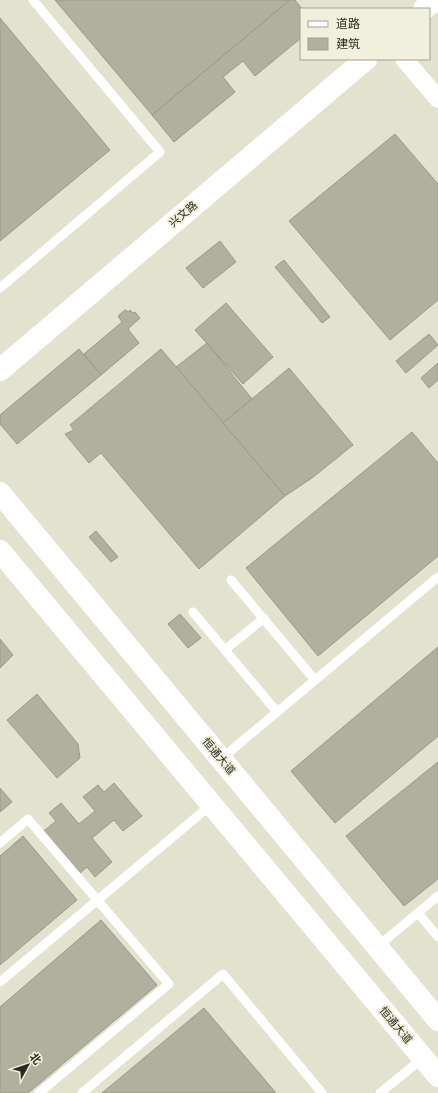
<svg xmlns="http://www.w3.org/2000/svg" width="438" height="1093" font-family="'Libre Baskerville','Noto Sans SC',serif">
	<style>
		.building { fill: #b1b09e; stroke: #9a9987 }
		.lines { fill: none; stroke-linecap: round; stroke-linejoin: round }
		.service { stroke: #fff; stroke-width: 9 }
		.minor { stroke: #fff; stroke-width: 18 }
		.tertiary { stroke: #fff; stroke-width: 22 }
		.secondary { stroke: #fff; stroke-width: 22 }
		.labels { text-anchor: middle; stroke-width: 4; stroke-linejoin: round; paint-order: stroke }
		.street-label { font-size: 11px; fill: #2a2a22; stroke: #f0f0dc }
	</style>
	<rect width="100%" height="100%" fill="#e3e2cf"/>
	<g class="building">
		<polygon points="55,0 290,0 152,115"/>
		<polygon points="290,0 295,0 302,9 301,9 301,38 255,76 243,61 223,77 235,92 174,142 152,115"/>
		<polygon points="0,18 110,150 0,241"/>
		<polygon points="395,134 438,184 438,300 390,340 289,221"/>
		<polygon points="220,241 236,262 203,288 186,268"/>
		<polygon points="284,260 330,317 322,323 275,267"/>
		<polygon points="226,303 273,357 243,384 195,330"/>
		<polygon points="125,310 129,312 130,310 133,313 135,312 140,318 128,329 139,343 101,375 84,354 122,322 118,316"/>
		<polygon points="429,334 438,345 406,373 396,361"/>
		<polygon points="207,343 252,399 223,423 176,367"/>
		<polygon points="79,349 101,375 17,444 0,424 0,415"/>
		<polygon points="161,349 285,496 199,569 101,453 89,463 65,434 74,430 70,425"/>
		<polygon points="438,363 438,380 429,388 421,378"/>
		<polygon points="289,368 353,445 312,478 285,496 223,423"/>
		<polygon points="412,432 438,463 438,556 318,656 246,568"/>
		<polygon points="96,531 118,557 111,562 89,537"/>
		<polygon points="180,614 201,638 188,648 168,624"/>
		<polygon points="0,639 13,655 0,668"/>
		<polygon points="438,647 438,736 335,823 291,771"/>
		<polygon points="37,694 78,744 80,758 57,778 7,720"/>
		<polygon points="438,762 438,879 404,906 346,836"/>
		<polygon points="114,783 142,816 123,831 114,820 92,838 112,862 95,877 87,867 80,873 44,831 56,821 49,813 61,803 79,824 95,811 83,797 98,785 104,792"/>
		<polygon points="0,788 12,802 0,812"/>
		<polygon points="23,836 77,900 0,965 0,856"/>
		<polygon points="101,920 157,985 28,1093 0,1093 0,1007"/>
		<polygon points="204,1008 276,1093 102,1093"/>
	</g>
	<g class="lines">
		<g class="service">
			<polyline points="0,288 160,152 33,0"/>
			<polyline points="231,580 315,680"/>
			<polyline points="193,612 277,712"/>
			<polyline points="225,650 264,618"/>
			<polyline points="221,759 438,577"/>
			<polyline points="0,843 28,819 169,984 39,1093"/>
			<polyline points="418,913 438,937"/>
			<polyline points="377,947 438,896"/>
			<polyline points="0,982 212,804"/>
			<polyline points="82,1093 223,974 322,1093"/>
			<polyline points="380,1093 423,1058"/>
		</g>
		<polyline class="minor" points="404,59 438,99"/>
		<g class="tertiary">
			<polyline points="424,9 435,0"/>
			<polyline points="0,370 366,59"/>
		</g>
		<g class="secondary">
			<polyline points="0,493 438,1020"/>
			<polyline points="0,551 438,1076"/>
		</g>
	</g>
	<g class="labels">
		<g class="street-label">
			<text transform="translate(183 214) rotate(-40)" y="4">兴文路</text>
			<text transform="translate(219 756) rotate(50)" y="4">恒通大道</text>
			<text transform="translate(396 1025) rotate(50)" y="4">恒通大道</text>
		</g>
	</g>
	<rect x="300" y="8" width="130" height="52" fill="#f0f0dc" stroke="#a1a192"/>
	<rect x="308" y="21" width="20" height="6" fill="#ffffff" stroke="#a1a192"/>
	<text x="336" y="28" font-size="12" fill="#2a2a22">道路</text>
	<rect x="308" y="38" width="20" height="12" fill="#b1b09e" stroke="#a1a192"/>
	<text x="336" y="48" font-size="12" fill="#2a2a22">建筑</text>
	<g transform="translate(28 1065) rotate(50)" stroke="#f0f0dc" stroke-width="3" paint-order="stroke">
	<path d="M0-3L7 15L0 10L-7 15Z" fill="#2a2a22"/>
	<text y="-6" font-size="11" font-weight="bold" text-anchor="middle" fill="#2a2a22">北</text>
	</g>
</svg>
